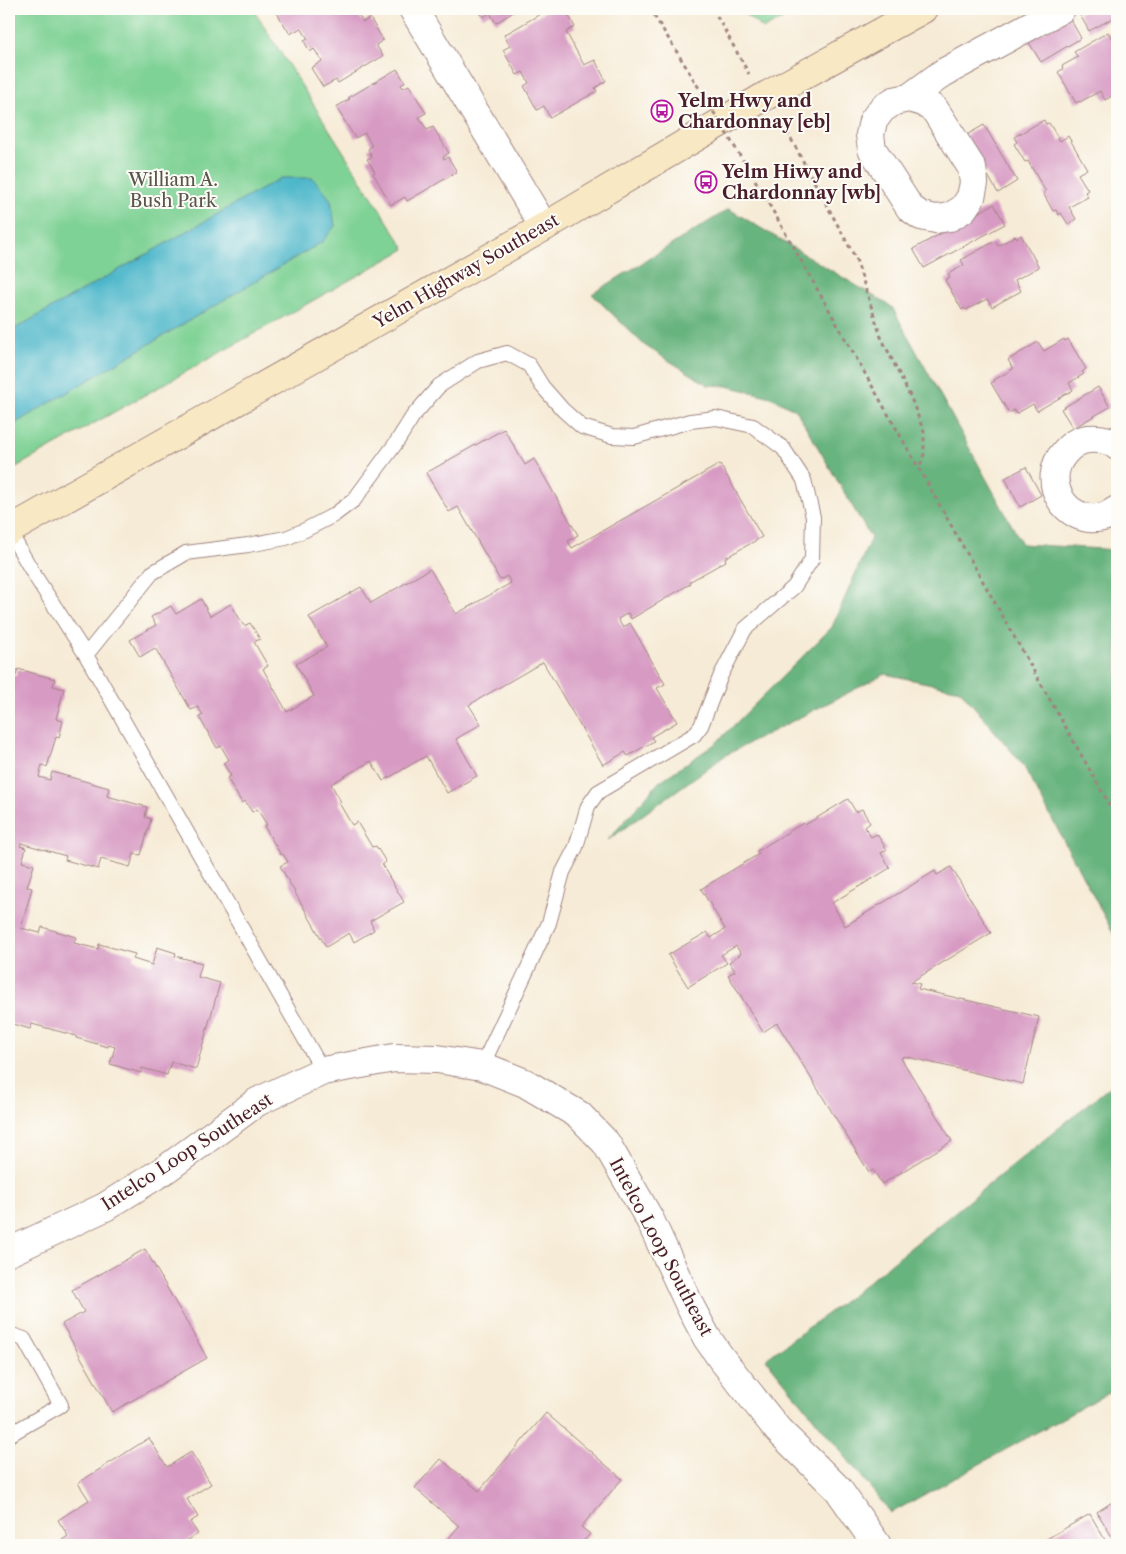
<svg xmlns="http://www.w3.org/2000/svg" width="1126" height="1554" font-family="'Libre Caslon Text',serif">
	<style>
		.green { fill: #7fd295; stroke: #647860 }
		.forest { fill: #67b47e; stroke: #586a54 }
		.water { fill: #4db7ca; stroke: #4c6b7a }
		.building { fill: #d79ac3 }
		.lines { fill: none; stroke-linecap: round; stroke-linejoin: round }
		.lane-casing { stroke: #a08580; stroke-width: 16 }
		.street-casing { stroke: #a08580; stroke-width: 30 }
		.secondary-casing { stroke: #a08580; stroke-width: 30 }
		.path { stroke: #a08580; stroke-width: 3; stroke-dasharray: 4 4; stroke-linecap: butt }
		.lane { stroke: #fff; stroke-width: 14 }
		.street { stroke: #fff; stroke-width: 28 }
		.secondary { stroke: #f8e8c3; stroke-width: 28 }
		.path-bridge { stroke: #a08580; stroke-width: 3; stroke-dasharray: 4 4; stroke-linecap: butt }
		.labels { text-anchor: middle; stroke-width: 4; stroke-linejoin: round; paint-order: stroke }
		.poi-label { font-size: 18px; font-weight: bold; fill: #4a1f2b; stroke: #fdfcf7; text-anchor: start }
		.park-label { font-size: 18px; fill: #5a554b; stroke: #fdfcf7 }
		.street-label { font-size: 18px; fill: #4a1f2b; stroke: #fdfcf7 }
	</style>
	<rect width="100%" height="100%" fill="#fdfcf7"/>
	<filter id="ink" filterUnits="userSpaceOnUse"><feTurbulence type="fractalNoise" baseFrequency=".02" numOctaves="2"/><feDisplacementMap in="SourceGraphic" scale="10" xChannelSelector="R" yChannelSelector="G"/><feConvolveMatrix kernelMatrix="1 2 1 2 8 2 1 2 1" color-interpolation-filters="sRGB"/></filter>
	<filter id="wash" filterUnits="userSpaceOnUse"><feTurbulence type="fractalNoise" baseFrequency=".0096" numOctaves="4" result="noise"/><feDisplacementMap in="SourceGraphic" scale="20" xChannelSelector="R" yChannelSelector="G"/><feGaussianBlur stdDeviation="1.12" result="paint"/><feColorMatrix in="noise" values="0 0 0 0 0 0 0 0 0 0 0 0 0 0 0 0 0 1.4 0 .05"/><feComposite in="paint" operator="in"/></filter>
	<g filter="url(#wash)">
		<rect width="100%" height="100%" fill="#f6ebd6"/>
		<g class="green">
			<polygon points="9,9 253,9 405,249 9,471"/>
			<polygon points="738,9 800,9 764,29"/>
		</g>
		<g class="forest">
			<polygon points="729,209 892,307 1022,544 1117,550 1117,940 1023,765 960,690 885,674 726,755 608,840 659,782 715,744 832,627 871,538 796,410 771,397 727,386 708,385 644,345 592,294"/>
			<polygon points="1117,1081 1117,1388 891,1513 766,1359 847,1299"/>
		</g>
		<polygon class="water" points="281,178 313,178 331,200 335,226 322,242 9,427 9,332"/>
		<g id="blocks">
			<g class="building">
				<polygon points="285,9 355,9 363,22 370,18 383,40 376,45 383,56 338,83 336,80 323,87 311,68 322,61 314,49 310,52 304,41 308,39 301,28 290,34 277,13"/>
				<polygon points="478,9 518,9 496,23 490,13 483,17"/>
				<polygon points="549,9 551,9 552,11 556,9 565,9 575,27 566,32 584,65 595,60 606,81 595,88 597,91 550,118 544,106 537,110 524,86 529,83 523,72 517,75 503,50 510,46 504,35"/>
				<polygon points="1086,9 1117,9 1117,16 1089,31 1079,13"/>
				<polygon points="1069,17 1081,38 1041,62 1028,41"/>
				<polygon points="1108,32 1112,38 1117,35 1117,93 1105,100 1100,91 1080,102 1079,101 1076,103 1058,72 1063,69 1062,66 1078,57 1074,52"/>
				<polygon points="397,69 405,82 401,85 403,88 409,85 426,113 419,117 427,130 433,127 449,153 443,157 444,159 448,157 457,172 407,201 405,197 391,205 373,173 375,172 367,159 372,157 368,149 372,146 365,133 355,138 336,107 350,99 348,98"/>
				<polygon points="1044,120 1046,124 1049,123 1060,141 1068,136 1087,169 1078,174 1088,190 1085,192 1088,197 1069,207 1076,219 1068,224 1061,213 1059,215 1056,210 1053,211 1043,193 1046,191 1044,189 1028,161 1025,162 1014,144 1017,142 1014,137"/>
				<polygon points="984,125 1017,181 998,193 965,136"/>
				<polygon points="994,204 1005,224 924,268 913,249"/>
				<polygon points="1021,235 1039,267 1015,280 1021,291 992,307 987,299 966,310 964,308 962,310 945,280 950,277 948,274 964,265 961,260 995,241 998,246 1015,236 1017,238"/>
				<polygon points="1064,339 1065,341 1068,339 1086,369 1082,372 1084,374 1069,383 1073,390 1037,411 1033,404 1016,414 1014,410 1009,413 991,383 995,381 994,380 1013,369 1008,360 1038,342 1044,351"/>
				<polygon points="1098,387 1110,407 1073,428 1061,409"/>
				<polygon points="504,429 525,465 534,459 578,535 568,541 572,548 720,464 762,537 725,558 726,561 689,582 690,584 631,619 628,613 618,619 623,628 630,623 665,684 657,688 677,722 651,737 654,741 628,756 625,752 603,765 543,662 469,705 481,724 456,739 477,776 447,793 426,756 383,781 371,761 331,784 341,802 339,803 352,825 357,822 372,847 376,846 386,862 382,865 404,902 370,921 374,930 354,942 349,933 326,947 280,866 288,862 283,854 281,855 264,826 267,825 257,809 252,812 245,801 242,803 227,778 231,776 223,763 229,760 221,746 217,748 199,717 203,715 198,707 191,710 155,648 140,657 130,640 156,625 151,617 171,606 176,614 201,599 210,616 231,604 244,626 250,623 260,639 254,642 268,666 263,669 287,712 314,696 296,664 327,647 309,617 361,587 371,603 430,569 456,614 511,583 507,576 500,580 458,507 449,512 426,473"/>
				<polygon points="1026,467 1041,495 1020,507 1005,478"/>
				<polygon points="18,669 55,679 53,686 64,689 56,719 63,721 59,738 56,737 47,767 42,765 39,777 50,780 52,772 109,788 107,796 147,807 145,817 151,819 141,855 134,854 130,867 101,859 98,869 65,860 66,856 21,843 20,846 26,848 22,862 34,865 27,887 32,888 21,928 40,933 42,927 76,937 74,943 98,949 99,944 135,954 133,959 152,965 157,947 176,953 175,956 202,963 198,977 220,983 196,1069 171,1062 167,1075 142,1068 141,1073 110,1064 115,1047 109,1045 108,1047 76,1038 76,1036 32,1024 30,1029 9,1023 9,674 16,676"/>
				<polygon points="848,799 856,812 862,809 870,823 865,827 871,837 877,834 887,850 881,853 890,868 832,903 845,926 935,871 937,875 951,867 991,933 911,982 920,984 918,989 1039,1017 1023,1084 903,1056 902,1058 901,1058 952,1141 882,1184 873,1170 869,1172 777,1023 763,1032 728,975 735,971 729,962 741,954 736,946 721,955 727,963 688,987 668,955 707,932 711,938 725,929 701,889 759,854 757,851 803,823 805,825"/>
				<polygon points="145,1249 207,1358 112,1412 62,1324 84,1312 72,1290"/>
				<polygon points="546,1413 622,1479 581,1527 590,1534 580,1545 443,1545 459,1526 415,1488 441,1459 479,1491"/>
				<polygon points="149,1438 167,1467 191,1452 211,1484 187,1499 198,1517 190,1522 198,1534 180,1545 65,1545 62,1540 68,1536 58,1520 89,1500 78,1483"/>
				<polygon points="1117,1499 1117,1545 1097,1512"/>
				<polygon points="1090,1514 1108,1545 1036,1545"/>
			</g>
		</g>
	</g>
	<g filter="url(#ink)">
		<use href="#blocks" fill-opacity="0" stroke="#a08580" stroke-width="1"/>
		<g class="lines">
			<g class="lane-casing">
				<g id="lane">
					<polyline points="9,531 35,576 86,655"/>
					<polyline points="323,1071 86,655 152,573 186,553 248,545 286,538 305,530 334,515 354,500 396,443 413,416 439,386 478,361 507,353 529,365 542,386 563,410 582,427 612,436 634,437 690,421 716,418 753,426 783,448 804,480 813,517 812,559 794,587 745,629 721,675 701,726 694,735 598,792 588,806 576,847 563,872 549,923 482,1066"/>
					<polyline points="9,1334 24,1339 61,1405 9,1435"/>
				</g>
			</g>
			<g class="street-casing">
				<g id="street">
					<polyline points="413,9 544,227"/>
					<polyline points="909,98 923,102 935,110 972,168 974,183 971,197 963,209 950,217 936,219 921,216 910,208 872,149 870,135 873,121 882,109 894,101 909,98 943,73 1061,9"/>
					<path d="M1117,446C1109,439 1099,438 1088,439C1079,440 1071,445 1065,452C1039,480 1065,526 1103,517C1108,516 1113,512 1117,510"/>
					<polyline points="9,1252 105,1207 166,1169 257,1102 323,1071 394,1058 437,1059 482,1066 525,1083 579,1115 606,1143 650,1220 691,1308 707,1338 721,1358 778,1430 838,1489 877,1545"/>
				</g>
			</g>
			<g class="secondary-casing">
				<polyline id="secondary" points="9,531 15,527 544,227 762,98 923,9"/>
			</g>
			<g class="path">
				<polyline points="650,9 680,57"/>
				<polyline points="713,9 749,74"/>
				<polyline points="778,119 790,137 856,259 881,337 911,398 924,432 924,454 919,468"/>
				<polyline points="761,190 1117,818"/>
			</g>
			<use href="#lane" class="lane"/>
			<use href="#street" class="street"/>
			<use href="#secondary" class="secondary"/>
			<polyline class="path-bridge" points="680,57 761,190"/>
		</g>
	</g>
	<defs>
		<g id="bus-ring" transform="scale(1.125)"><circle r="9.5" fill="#fdfcf7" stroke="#b5179e" stroke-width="1.5"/><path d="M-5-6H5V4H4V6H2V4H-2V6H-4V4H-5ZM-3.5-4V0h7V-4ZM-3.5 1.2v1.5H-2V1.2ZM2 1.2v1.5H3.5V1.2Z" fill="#b5179e"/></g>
	</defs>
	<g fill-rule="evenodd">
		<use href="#bus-ring" x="662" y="111"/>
		<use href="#bus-ring" x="706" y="182"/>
	</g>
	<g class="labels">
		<g class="poi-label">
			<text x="678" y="107">Yelm Hwy and<tspan x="678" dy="21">Chardonnay [eb]</tspan></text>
			<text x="722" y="178">Yelm Hiwy and<tspan x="722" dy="21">Chardonnay [wb]</tspan></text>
		</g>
		<g class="park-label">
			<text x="173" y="186">William A.<tspan x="173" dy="21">Bush Park</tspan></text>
		</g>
		<g class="street-label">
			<text transform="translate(466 271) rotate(-30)" y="6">Yelm Highway Southeast</text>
			<text transform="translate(187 1152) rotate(-33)" y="6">Intelco Loop Southeast</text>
			<text transform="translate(661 1247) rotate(62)" y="6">Intelco Loop Southeast</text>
		</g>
	</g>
	<rect width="1126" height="1554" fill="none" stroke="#fdfcf7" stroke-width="30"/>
</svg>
